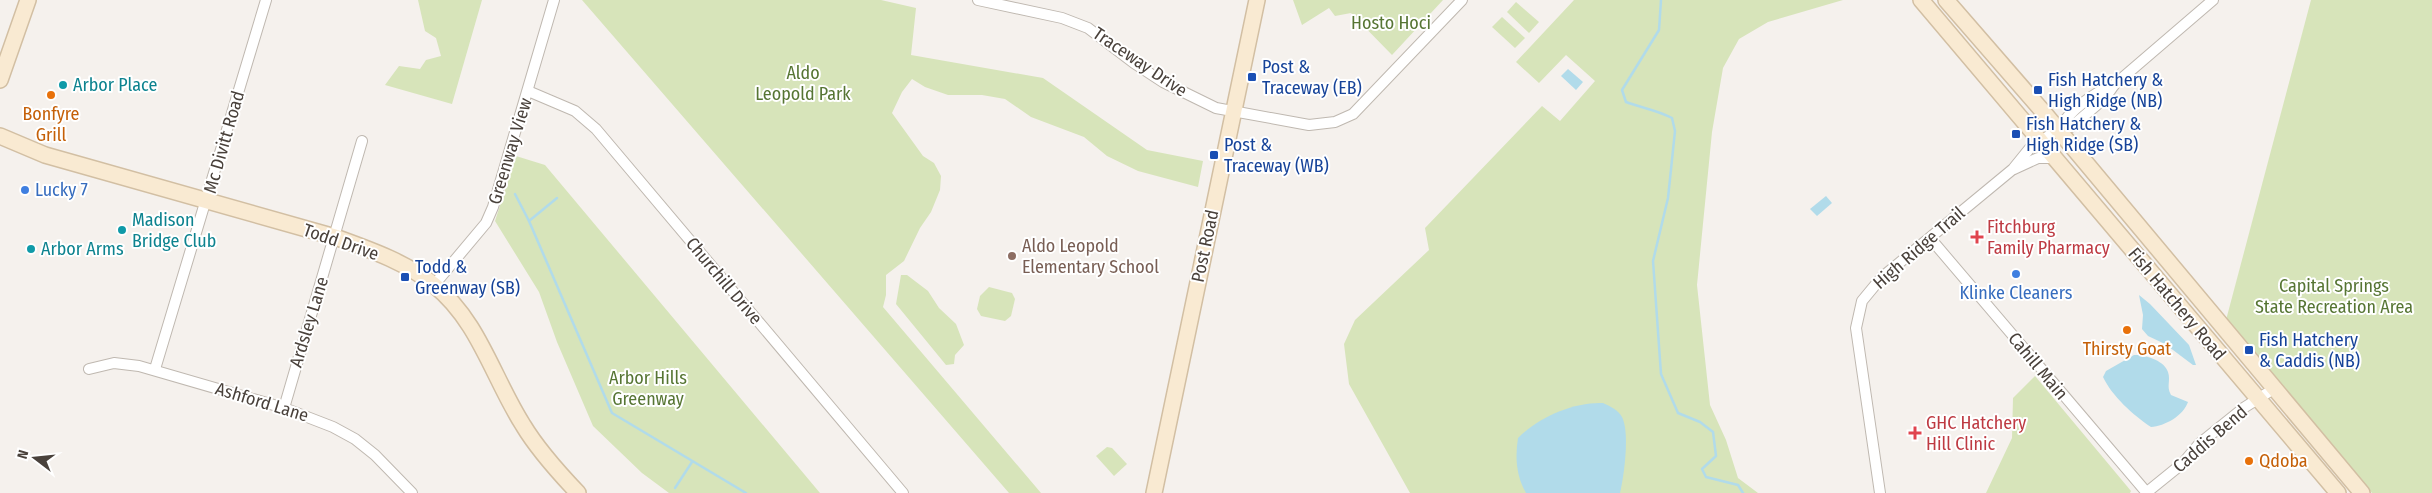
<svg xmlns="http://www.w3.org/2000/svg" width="2432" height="493" font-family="'Fira Sans Condensed',sans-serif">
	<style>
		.green { fill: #d7e4ba }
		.water { fill: #b1dbea }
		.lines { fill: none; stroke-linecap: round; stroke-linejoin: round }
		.stream { stroke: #b1dbea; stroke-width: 2.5 }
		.street-casing { stroke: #bfb8b0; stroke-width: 12 }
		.secondary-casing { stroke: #d2bfa3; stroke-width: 18 }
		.street { stroke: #fff; stroke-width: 10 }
		.secondary { stroke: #f9ead2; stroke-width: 15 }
		.transit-dot { fill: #1a4fb4; stroke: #fff; stroke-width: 2 }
		.culture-dot { fill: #0f9aa8; stroke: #fff; stroke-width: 2 }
		.food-dot { fill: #e8710a; stroke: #fff; stroke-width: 2 }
		.shop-dot { fill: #3f7fe0; stroke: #fff; stroke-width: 2 }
		.health-dot { fill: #e0444e; stroke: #fff; stroke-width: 2 }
		.education-dot { fill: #8d6e63; stroke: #fff; stroke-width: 2 }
		.labels { text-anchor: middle; stroke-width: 4; stroke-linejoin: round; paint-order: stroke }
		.park-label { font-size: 18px; fill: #567533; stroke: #fff }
		.street-label { font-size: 18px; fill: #49413b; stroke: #fff }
		.transit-label { font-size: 18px; fill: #164399; stroke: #fff; text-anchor: start }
		.culture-label { font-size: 18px; fill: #0d838f; stroke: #fff; text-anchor: start }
		.food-label { font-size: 18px; fill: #c56008; stroke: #fff }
		.shop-label { font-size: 18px; fill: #366cbe; stroke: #fff; text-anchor: start }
		.health-label { font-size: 18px; fill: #be3a42; stroke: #fff; text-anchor: start }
		.education-label { font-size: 18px; fill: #785e54; stroke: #fff; text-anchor: start }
	</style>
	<rect width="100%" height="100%" fill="#f5f1ed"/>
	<g class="green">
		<polygon points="418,0 482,0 452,104 385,85 399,66 420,69 426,60 441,56 436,38 425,31"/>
		<polygon points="582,0 881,0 916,8 911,55 1043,78 1147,150 1203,161 1198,187 1138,171 1107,156 1084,137 1031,117 1005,99 982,95 948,95 925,87 912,79 902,92 892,113 923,156 934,163 941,176 940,190 931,212 920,228 904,261 886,275 886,295 883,307 1041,493 1009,493"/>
		<polygon points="1293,0 1443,0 1392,55 1351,13 1335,16 1329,8 1302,25"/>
		<polygon points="1574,0 1843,0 1768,22 1739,39 1723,68 1712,132 1697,285 1710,405 1726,440 1738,478 1758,493 1410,493 1349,384 1344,344 1355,320 1429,250 1425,228 1542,106 1560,121 1595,81 1566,55 1539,83 1516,62"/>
		<polygon points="2311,0 2432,0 2432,493 2372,493 2226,320"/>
		<polygon points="1516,2 1539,22 1529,33 1507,12"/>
		<polygon points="1502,17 1525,38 1515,48 1492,27"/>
		<polygon points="516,156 545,165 820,493 669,493 642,473 593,426 557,342 539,292 495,221"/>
		<polygon points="901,275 907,275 928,291 939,308 956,324 964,345 955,355 954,364 946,365 896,304"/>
		<polygon points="989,287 1012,293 1015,299 1011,316 1005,321 981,316 977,309 980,296"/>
		<polygon points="2035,376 2131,491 2130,493 1986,493 2012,438 2013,398"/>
		<polygon points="1107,447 1112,448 1127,464 1114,476 1096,456"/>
	</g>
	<g class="water">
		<polygon points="1568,69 1583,82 1576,90 1561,76"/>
		<polygon points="1826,196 1832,203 1817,216 1810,209"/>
		<polygon points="2139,295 2150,304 2189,345 2196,365 2193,365 2165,344 2148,336 2142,329 2143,315"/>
		<path d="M2134,355C2145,354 2165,361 2168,372C2171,381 2166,386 2171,395L2188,402C2183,416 2165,426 2151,427C2133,415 2112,396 2103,377L2106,371Z"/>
		<path d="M1603,403C1610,406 1618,410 1622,417C1630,433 1624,476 1620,493H1526C1516,476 1515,457 1518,438C1539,417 1573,402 1603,403Z"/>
	</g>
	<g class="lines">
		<g class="stream">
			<path d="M1661,0L1659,30L1622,90L1626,102C1642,108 1657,110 1672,118L1675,131L1668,198L1653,261L1661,374L1678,413L1700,422L1713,432L1716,456L1702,469L1706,477L1738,485L1743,493"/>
			<polyline points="515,194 529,221 612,413 746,493"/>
			<polyline points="529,221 557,198"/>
			<polyline points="675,488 692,462"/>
		</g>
		<g class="street-casing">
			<g id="street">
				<polyline points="978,0 1062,18 1088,28 1134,63 1163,82 1216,108 1309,125 1335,122 1353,114 1462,0"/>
				<polyline points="528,91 575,111 596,129 903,493"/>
				<path d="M2058,130C2070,110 2093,93 2114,85"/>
				<polyline points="2014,169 2038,158 2055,158"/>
				<polyline points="1930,238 2147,493"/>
				<polyline points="434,285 486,223 493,207 554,0"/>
				<polyline points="89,369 114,363 139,366 284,408 333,427 355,439 375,455 412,493"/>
				<polyline points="155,369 266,0"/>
				<polyline points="284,408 362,141"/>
				<polyline points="1880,493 1856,328 1862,301 1881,278 2013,169 2030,148 2058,130 2071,127 2105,98 2114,85 2213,0"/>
				<polyline points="2146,493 2183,463 2199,444 2245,407 2275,388"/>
			</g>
		</g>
		<g class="secondary-casing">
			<g id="secondary">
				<polyline points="1921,0 2338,493"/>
				<polyline points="1946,0 2045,114 2362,493"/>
				<polyline points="0,80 28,0"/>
				<path d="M0,136L45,155L335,237C368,249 406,262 434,285C479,321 493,378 523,425C538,450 558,472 578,493"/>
				<polyline points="1154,493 1257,0"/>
			</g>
		</g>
		<use href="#street" class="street"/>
		<use href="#secondary" class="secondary"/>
	</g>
	<g class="transit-dot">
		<rect x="1247" y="72" width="10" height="10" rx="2.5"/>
		<rect x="2033" y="85" width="10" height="10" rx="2.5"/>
		<rect x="2011" y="129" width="10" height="10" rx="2.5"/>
		<rect x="1209" y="150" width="10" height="10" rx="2.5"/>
		<rect x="400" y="272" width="10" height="10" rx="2.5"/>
		<rect x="2244" y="345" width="10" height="10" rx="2.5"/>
	</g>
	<g class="culture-dot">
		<circle cx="63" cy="85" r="5"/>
		<circle cx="122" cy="230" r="5"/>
		<circle cx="31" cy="249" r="5"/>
	</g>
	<g class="food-dot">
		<circle cx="51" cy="95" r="5"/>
		<circle cx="2127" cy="330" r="5"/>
		<circle cx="2249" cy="461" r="5"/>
	</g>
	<g class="shop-dot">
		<circle cx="25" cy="190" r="5"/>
		<circle cx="2016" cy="274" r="5"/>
	</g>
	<g class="health-dot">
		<path d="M1974.5 229.5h5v5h5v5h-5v5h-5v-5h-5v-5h5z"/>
		<path d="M1912.5 425.5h5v5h5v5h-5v5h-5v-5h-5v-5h5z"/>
	</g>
	<circle class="education-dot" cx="1012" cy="256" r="5"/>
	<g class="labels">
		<g class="park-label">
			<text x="1391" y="29">Hosto Hoci</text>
			<text x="803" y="79">Aldo<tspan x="803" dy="21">Leopold Park</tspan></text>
			<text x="2334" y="292">Capital Springs<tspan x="2334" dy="21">State Recreation Area</tspan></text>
			<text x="648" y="384">Arbor Hills<tspan x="648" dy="21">Greenway</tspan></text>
		</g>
		<g class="street-label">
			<text transform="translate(1140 62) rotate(34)" y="6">Traceway Drive</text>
			<text transform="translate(224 142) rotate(-74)" y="6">Mc Divitt Road</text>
			<text transform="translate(510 151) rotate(-73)" y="6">Greenway View</text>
			<text transform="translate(341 242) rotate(19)" y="6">Todd Drive</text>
			<text transform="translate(1205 246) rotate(-78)" y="6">Post Road</text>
			<text transform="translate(1919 248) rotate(-41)" y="6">High Ridge Trail</text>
			<text transform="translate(724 281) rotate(50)" y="6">Churchill Drive</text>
			<text transform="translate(2177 304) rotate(50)" y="6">Fish Hatchery Road</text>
			<text transform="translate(309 322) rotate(-73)" y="6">Ardsley Lane</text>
			<text transform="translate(2038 366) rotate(50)" y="6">Cahill Main</text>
			<text transform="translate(262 402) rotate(17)" y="6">Ashford Lane</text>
			<text transform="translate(2210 439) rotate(-41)" y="6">Caddis Bend</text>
		</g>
		<g class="transit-label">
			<text x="1262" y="73">Post &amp;<tspan x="1262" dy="21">Traceway (EB)</tspan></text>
			<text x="2048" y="86">Fish Hatchery &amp;<tspan x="2048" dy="21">High Ridge (NB)</tspan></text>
			<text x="2026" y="130">Fish Hatchery &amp;<tspan x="2026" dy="21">High Ridge (SB)</tspan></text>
			<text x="1224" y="151">Post &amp;<tspan x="1224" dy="21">Traceway (WB)</tspan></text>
			<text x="415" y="273">Todd &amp;<tspan x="415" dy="21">Greenway (SB)</tspan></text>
			<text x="2259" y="346">Fish Hatchery<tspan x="2259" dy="21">&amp; Caddis (NB)</tspan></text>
		</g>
		<g class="culture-label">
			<text x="73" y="91">Arbor Place</text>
			<text x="132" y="226">Madison<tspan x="132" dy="21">Bridge Club</tspan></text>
			<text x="41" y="255">Arbor Arms</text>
		</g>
		<g class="food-label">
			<text x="51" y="120">Bonfyre<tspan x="51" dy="21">Grill</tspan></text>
			<text x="2127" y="355">Thirsty Goat</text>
			<text x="2259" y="467" text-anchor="start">Qdoba</text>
		</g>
		<g class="shop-label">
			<text x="35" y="196">Lucky 7</text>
			<text x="2016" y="299" text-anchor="middle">Klinke Cleaners</text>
		</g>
		<g class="health-label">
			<text x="1987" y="233">Fitchburg<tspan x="1987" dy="21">Family Pharmacy</tspan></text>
			<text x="1926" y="429">GHC Hatchery<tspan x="1926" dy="21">Hill Clinic</tspan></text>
		</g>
		<g class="education-label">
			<text x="1022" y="252">Aldo Leopold<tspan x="1022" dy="21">Elementary School</tspan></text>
		</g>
	</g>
	<g transform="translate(35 458) rotate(286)" stroke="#ffffff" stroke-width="4" paint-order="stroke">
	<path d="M0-4L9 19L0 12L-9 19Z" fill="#49413b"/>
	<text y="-8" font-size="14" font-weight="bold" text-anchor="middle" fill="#49413b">N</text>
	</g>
</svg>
